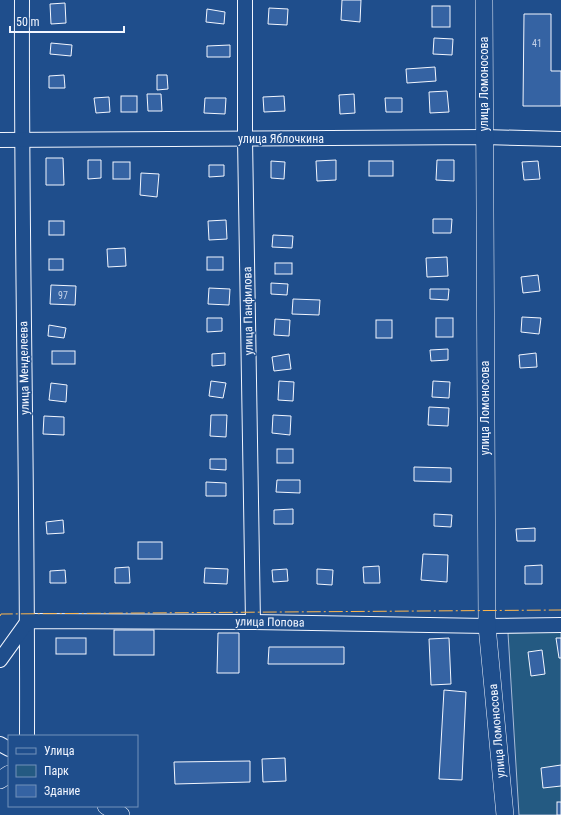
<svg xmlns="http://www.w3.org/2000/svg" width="561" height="815" font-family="'Roboto Condensed',sans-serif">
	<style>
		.green { fill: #245a82; stroke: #a8bbd7 }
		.building { fill: #3563a3; stroke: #f2f6ff }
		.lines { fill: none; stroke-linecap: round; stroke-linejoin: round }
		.minor-casing { stroke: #f2f6ff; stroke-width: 16 }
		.tertiary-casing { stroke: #f2f6ff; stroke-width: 18 }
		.minor { stroke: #1f4e8c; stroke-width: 14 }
		.tertiary { stroke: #1f4e8c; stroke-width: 17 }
		.power { stroke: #ffb74d; stroke-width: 1; stroke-dasharray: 14 3 2 3; stroke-linecap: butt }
		.labels { text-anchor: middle; stroke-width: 3; stroke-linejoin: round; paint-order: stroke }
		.number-label { font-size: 10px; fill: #c3d1e8 }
		.street-label { font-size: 12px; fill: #f2f6ff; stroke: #1f4e8c }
	</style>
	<rect width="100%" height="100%" fill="#1f4e8c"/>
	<polygon class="green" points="561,632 561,815 519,815 508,633"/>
	<g class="building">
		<polygon points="342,0 361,0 360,22 341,20"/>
		<polygon points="65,3 66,23 51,24 50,4"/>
		<rect x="432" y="6" width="18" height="21"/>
		<polygon points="269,8 288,9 287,25 268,24"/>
		<polygon points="207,9 225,12 224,24 206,22"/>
		<polygon points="524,14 551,14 551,71 561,71 561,106 523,106"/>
		<polygon points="434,38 453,39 452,55 433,54"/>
		<polygon points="51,43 72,45 71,56 50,54"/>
		<polygon points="230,45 230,57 207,57 207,46"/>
		<polygon points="435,67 436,81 407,83 406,69"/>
		<polygon points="64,75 65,88 49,88 49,76"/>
		<polygon points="157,75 167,75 168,89 157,90"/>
		<polygon points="447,91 449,112 430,113 429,92"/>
		<polygon points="147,94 161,94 162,111 148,111"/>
		<polygon points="354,94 355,113 340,114 339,95"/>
		<rect x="121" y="96" width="16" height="16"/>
		<polygon points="284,96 285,111 264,112 263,97"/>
		<polygon points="109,97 110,112 96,113 94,98"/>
		<polygon points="205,98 226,98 225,114 204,113"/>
		<polygon points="385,98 402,98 402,112 386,112"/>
		<polygon points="46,158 63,158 64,185 46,185"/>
		<polygon points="88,160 101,160 101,178 88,179"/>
		<polygon points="336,160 336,180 317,181 316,161"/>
		<polygon points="437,160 454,160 454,181 436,180"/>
		<polygon points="271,161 285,162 284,179 271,178"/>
		<rect x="369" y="161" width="24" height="15"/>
		<polygon points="538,161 540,179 524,180 522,162"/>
		<rect x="113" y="162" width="17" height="17"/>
		<polygon points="209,165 224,165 224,176 209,177"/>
		<polygon points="141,173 159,174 157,197 140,195"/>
		<polygon points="433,219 452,219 451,233 433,233"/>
		<polygon points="226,220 227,239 209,240 208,221"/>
		<rect x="49" y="221" width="15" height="14"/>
		<polygon points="273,235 293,236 292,248 272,247"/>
		<polygon points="125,248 126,266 108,267 107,249"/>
		<rect x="207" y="257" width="16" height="13"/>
		<polygon points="447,257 448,276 427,277 426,258"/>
		<rect x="49" y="259" width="14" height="11"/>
		<rect x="275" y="263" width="17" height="11"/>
		<polygon points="538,275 540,291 523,293 521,277"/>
		<polygon points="271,283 288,284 287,295 271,294"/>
		<polygon points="51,285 76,286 75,305 50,304"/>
		<polygon points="209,288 230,289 229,305 208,304"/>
		<polygon points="430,289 449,289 448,300 430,299"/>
		<polygon points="293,299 320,300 319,315 292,314"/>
		<polygon points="522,317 541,318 539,334 521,332"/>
		<polygon points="207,318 222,318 222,331 207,332"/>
		<rect x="436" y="318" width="17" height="19"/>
		<polygon points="275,319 290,320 289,336 274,335"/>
		<rect x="376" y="320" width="16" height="18"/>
		<polygon points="49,325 66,328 64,338 48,336"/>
		<polygon points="448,349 448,360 431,361 430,350"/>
		<rect x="52" y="351" width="23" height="13"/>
		<polygon points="225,353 225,365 212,366 212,354"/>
		<polygon points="536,353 537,367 520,368 519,355"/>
		<polygon points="289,354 291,369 274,371 272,357"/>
		<polygon points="211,381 226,383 223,398 209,396"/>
		<polygon points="279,381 294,382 293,401 278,400"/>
		<polygon points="433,381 450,382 449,398 432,397"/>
		<polygon points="51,383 67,385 66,402 49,400"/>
		<polygon points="429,407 449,408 448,426 428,425"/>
		<polygon points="211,415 227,415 226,437 210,436"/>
		<polygon points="273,415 291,416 290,435 272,433"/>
		<polygon points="44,416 64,417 64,435 43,434"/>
		<rect x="277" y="449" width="16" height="14"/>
		<polygon points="210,459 226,459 226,470 210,469"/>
		<polygon points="414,467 451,468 451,482 414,481"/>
		<polygon points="277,480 300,480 300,493 276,492"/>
		<polygon points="206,482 226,483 226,496 206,496"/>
		<polygon points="293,509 293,524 274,524 274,510"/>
		<polygon points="434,514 452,515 451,527 434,526"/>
		<polygon points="63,520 64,533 47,534 46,522"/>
		<polygon points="535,528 535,541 517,541 516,529"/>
		<rect x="138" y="542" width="24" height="17"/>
		<polygon points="423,554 448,555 447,582 421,580"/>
		<polygon points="542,565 542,584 525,584 525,566"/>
		<polygon points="379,566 380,583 364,583 363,567"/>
		<polygon points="129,567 130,583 115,583 115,568"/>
		<polygon points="205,568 228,569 227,584 204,583"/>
		<polygon points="287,569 288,581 273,582 272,570"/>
		<polygon points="317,569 333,570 332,585 317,584"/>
		<polygon points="65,570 66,583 50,583 50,571"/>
		<rect x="114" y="630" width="40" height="25"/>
		<polygon points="218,633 239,633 239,673 217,673"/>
		<rect x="56" y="638" width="30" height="16"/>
		<polygon points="449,638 451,684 431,685 429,639"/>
		<polygon points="556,638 561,638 561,658 559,658"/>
		<polygon points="269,647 344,647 344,664 268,664"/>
		<polygon points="542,650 545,674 531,676 528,652"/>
		<polygon points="444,690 466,692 462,780 439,779"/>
		<polygon points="285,758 286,781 263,782 262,759"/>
		<polygon points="250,761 250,782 175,784 174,762"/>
		<polygon points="561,765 561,786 543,788 541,768"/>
		<rect x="557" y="802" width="4" height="13"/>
	</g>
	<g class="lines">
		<g class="minor-casing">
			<g id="minor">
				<path d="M22,0C21,245 28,491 27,736"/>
				<polyline points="245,0 245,139 253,622"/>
				<polyline points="0,140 484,137 561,139"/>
				<polyline points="0,660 28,621 253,622 487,626 561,625"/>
				<polyline points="0,744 9,749"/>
			</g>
		</g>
		<g class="tertiary-casing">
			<g id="tertiary">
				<polyline points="484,0 487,626 505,815"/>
				<polyline points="0,780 9,774"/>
				<polyline points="106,806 121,815"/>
			</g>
		</g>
		<use href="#minor" class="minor"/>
		<use href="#tertiary" class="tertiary"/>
		<polyline class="power" points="0,616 1,614 561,610"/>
	</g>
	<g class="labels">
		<g class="number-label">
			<text x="537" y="47">41</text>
			<text x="63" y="299">97</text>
		</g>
		<g class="street-label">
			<text transform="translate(484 84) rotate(-90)" y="4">улица Ломоносова</text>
			<text x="281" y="143">улица Яблочкина</text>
			<text transform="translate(248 311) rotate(-91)" y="4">улица Панфилова</text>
			<text transform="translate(24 368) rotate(-91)" y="4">улица Менделеева</text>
			<text transform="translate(485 408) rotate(-90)" y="4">улица Ломоносова</text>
			<text transform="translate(270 622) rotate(1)" y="4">улица Попова</text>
			<text transform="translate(497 731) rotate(-95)" y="4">улица Ломоносова</text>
		</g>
	</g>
	<rect x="8" y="735" width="130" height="72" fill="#1f4e8c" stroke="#7391ba"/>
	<rect x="16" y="748" width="20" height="6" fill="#1f4e8c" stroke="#7391ba"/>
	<text x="44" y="755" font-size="12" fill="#f2f6ff">Улица</text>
	<rect x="16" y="765" width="20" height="12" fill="#245a82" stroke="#7391ba"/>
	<text x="44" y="775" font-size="12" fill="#f2f6ff">Парк</text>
	<rect x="16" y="785" width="20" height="12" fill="#3563a3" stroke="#7391ba"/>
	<text x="44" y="795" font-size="12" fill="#f2f6ff">Здание</text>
	<path d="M10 26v6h114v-6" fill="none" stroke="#f2f6ff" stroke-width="2"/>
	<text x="16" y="26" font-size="12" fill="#f2f6ff" stroke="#1f4e8c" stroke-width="3" paint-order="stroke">50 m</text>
</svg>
